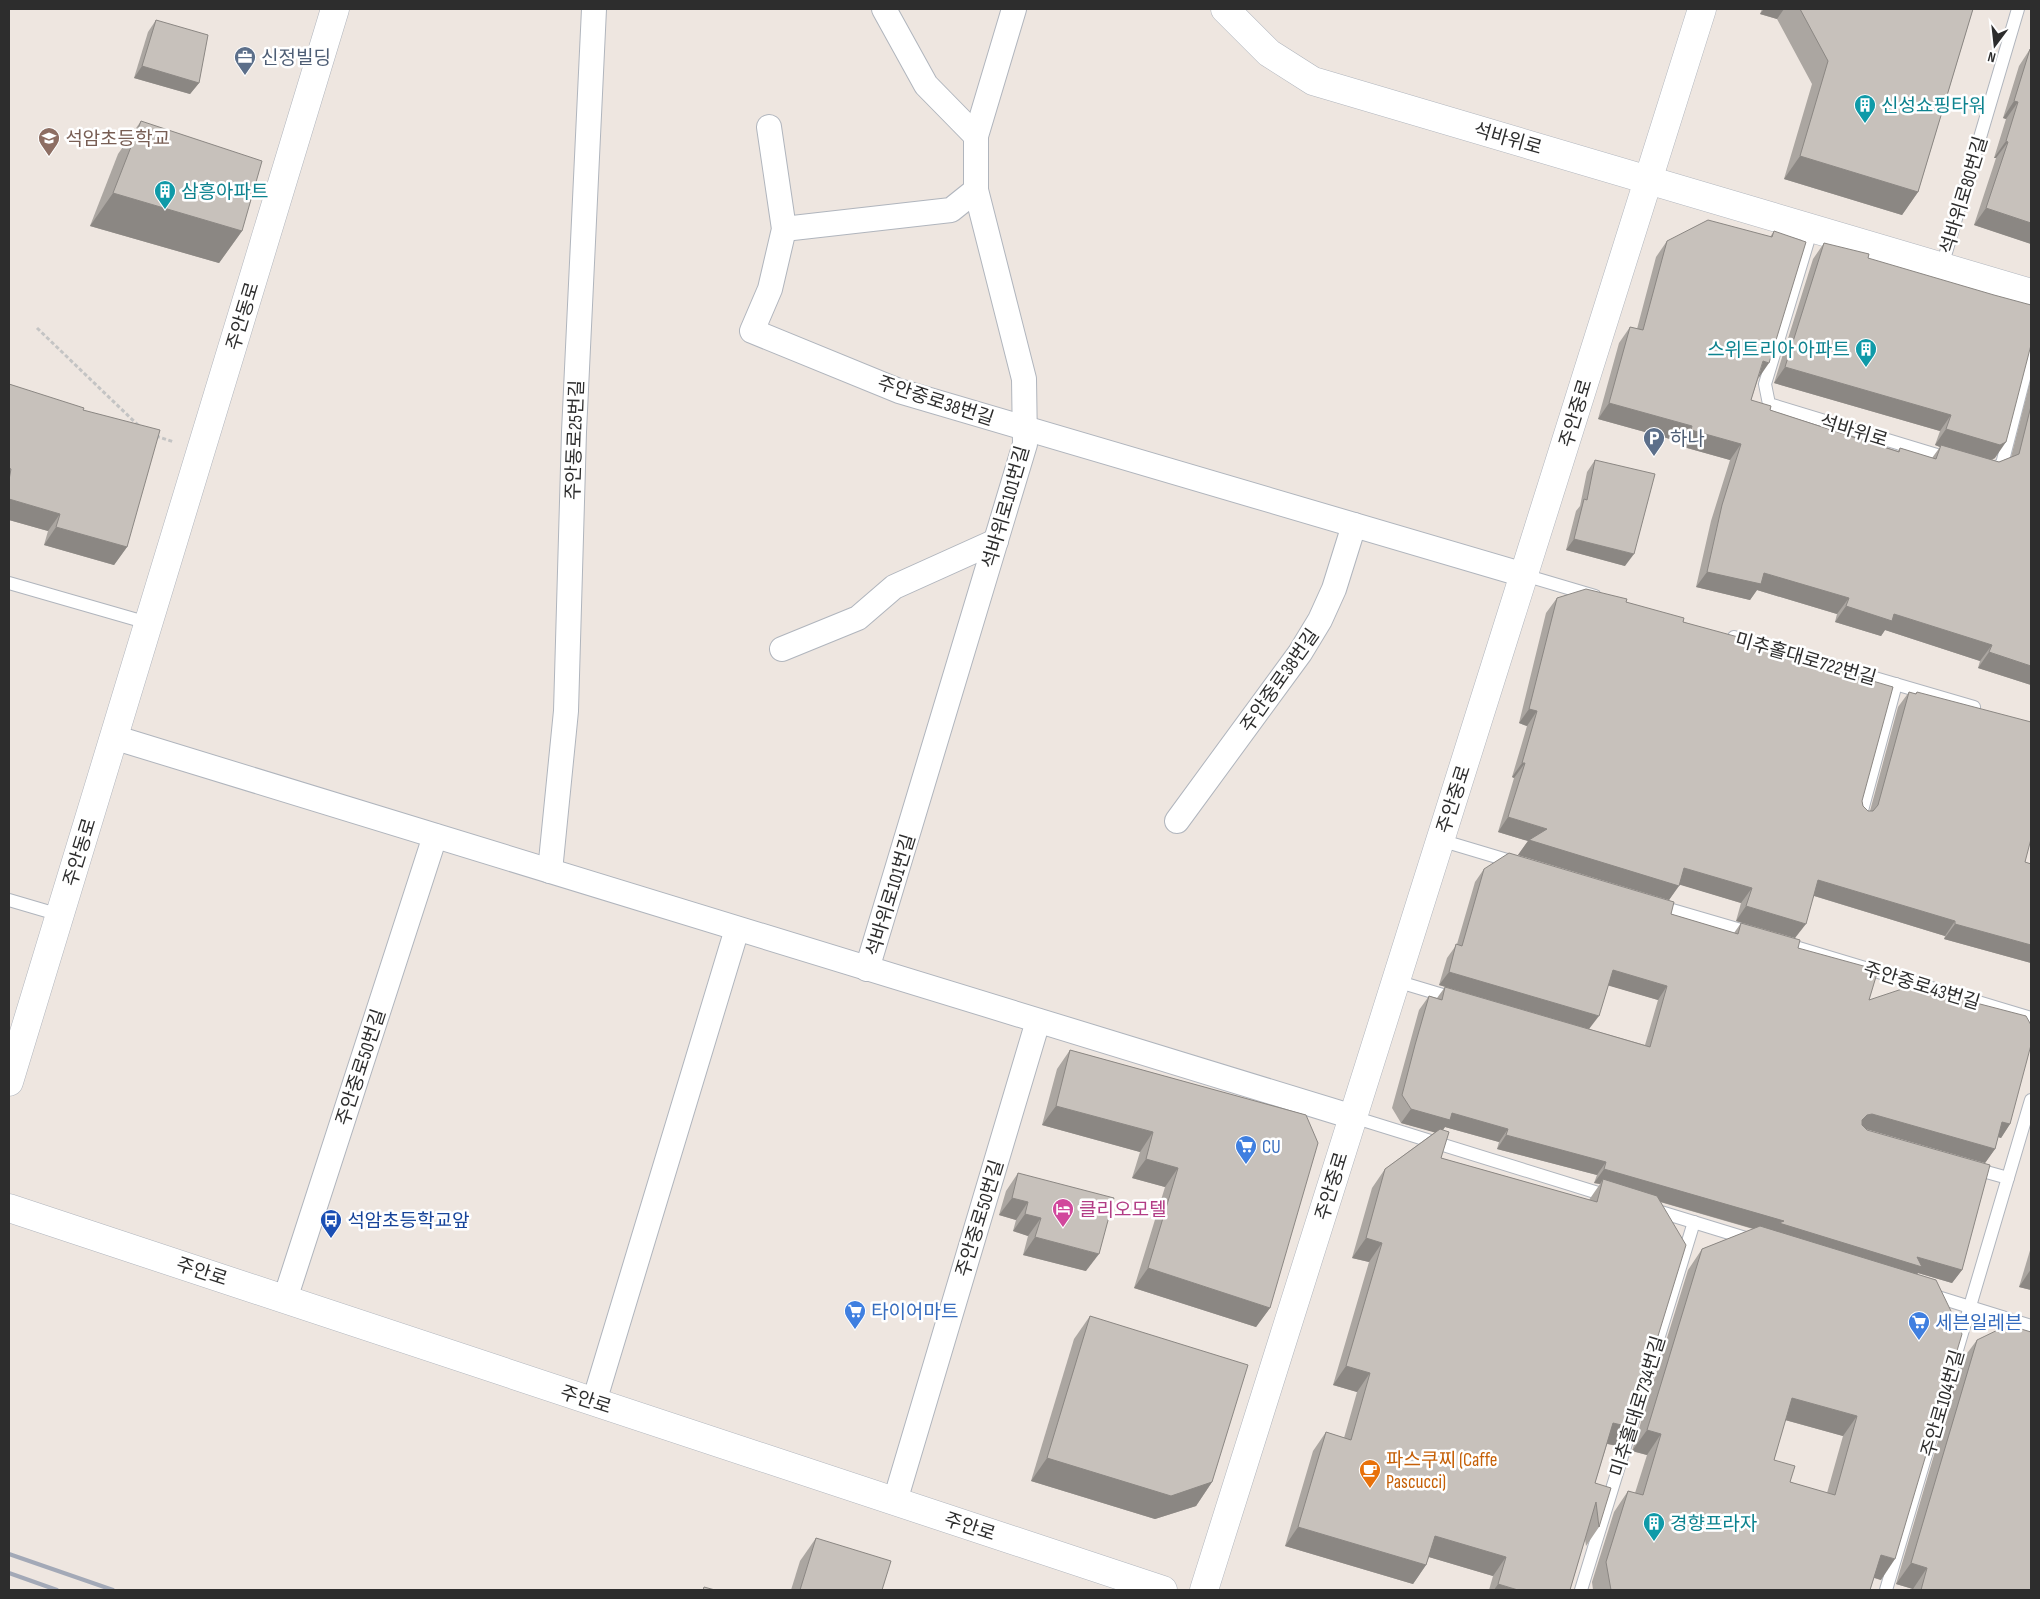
<svg xmlns="http://www.w3.org/2000/svg" width="2040" height="1599" font-family="'Sofia Sans Condensed','Noto Sans KR',sans-serif">
	<style>
		.lines { fill: none; stroke-linecap: round; stroke-linejoin: round }
		.service-casing { stroke: #b0b5bd; stroke-width: 14 }
		.minor-casing { stroke: #b0b5bd; stroke-width: 26 }
		.tertiary-casing { stroke: #b0b5bd; stroke-width: 29 }
		.secondary-casing { stroke: #b0b5bd; stroke-width: 29 }
		.path { stroke: #c4c4c4; stroke-width: 3; stroke-dasharray: 4 2.5; stroke-linecap: butt }
		.service { stroke: #fff; stroke-width: 12 }
		.minor { stroke: #fff; stroke-width: 24 }
		.tertiary { stroke: #fff; stroke-width: 28 }
		.secondary { stroke: #fff; stroke-width: 28 }
		.rail { stroke: #a3a9b7; stroke-width: 4 }
		.wall { fill: #aba6a1; fill-rule: evenodd }
		.shaded-wall { fill: #8b8783 }
		.building { fill: #c7c1bb; stroke: #8b8783; fill-rule: evenodd }
		.labels { text-anchor: middle; stroke-width: 5; stroke-linejoin: round; paint-order: stroke }
		.service-label { font-size: 19px; fill: #4e5e75; stroke: #fff; text-anchor: start }
		.culture-label { font-size: 19px; fill: #0d838f; stroke: #fff; text-anchor: start }
		.education-label { font-size: 19px; fill: #785e54; stroke: #fff; text-anchor: start }
		.street-label { font-size: 19px; fill: #2d2d2d; stroke: #fff }
		.shop-label { font-size: 19px; fill: #366cbe; stroke: #fff; text-anchor: start }
		.hotel-label { font-size: 19px; fill: #b23c85; stroke: #fff; text-anchor: start }
		.transit-label { font-size: 19px; fill: #164399; stroke: #fff; text-anchor: start }
		.food-label { font-size: 19px; fill: #c56008; stroke: #fff; text-anchor: start }
	</style>
	<rect width="100%" height="100%" fill="#eee6e0"/>
	<g class="lines">
		<g class="service-casing">
			<g id="service">
				<polyline points="1812,228 1765,384 1769,404 1950,459"/>
				<polyline points="1942,266 2018,9"/>
				<polyline points="1990,470 2002,464 2031,351"/>
				<polyline points="1524,575 1595,596"/>
				<polyline points="9,583 148,623"/>
				<polyline points="1734,637 1974,707"/>
				<polyline points="1860,818 1896,684"/>
				<polyline points="1440,840 1517,863"/>
				<polyline points="9,900 60,915"/>
				<polyline points="1655,905 1751,933"/>
				<polyline points="1782,943 2031,1018"/>
				<polyline points="1396,981 1456,999"/>
				<polyline points="1353,1117 1611,1197"/>
				<polyline points="1972,1168 2008,1178"/>
				<polyline points="1651,1209 1752,1240"/>
				<polyline points="1928,1294 2031,1326"/>
				<polyline points="1581,1590 1694,1222"/>
				<polyline points="1886,1590 2031,1100"/>
			</g>
		</g>
		<g class="minor-casing">
			<g id="minor">
				<polyline points="884,9 926,85 976,136"/>
				<polyline points="769,127 784,229 770,289 752,331 899,391 1524,575"/>
				<polyline points="784,229 951,210 976,190"/>
				<polyline points="782,649 858,618 894,587 996,541"/>
				<polyline points="113,737 1353,1117"/>
				<polyline points="1177,821 1300,653 1320,620 1334,589 1354,525"/>
				<polyline points="550,871 566,711 574,432 594,9"/>
				<polyline points="867,969 1025,444 1024,379 976,190 976,136 1014,9"/>
				<polyline points="285,1299 435,836"/>
				<polyline points="594,1402 737,929"/>
				<polyline points="895,1501 1038,1021"/>
			</g>
		</g>
		<g class="tertiary-casing">
			<g id="tertiary">
				<polyline points="1225,9 1269,53 1313,81 2031,293"/>
				<polyline points="9,1082 335,9"/>
				<polyline points="1204,1590 1702,9"/>
			</g>
		</g>
		<g class="secondary-casing">
			<polyline id="secondary" points="9,1208 1163,1590"/>
		</g>
		<g class="path">
			<polyline points="37,328 139,426"/>
			<polyline points="156,436 174,442"/>
		</g>
		<use href="#service" class="service"/>
		<use href="#minor" class="minor"/>
		<use href="#tertiary" class="tertiary"/>
		<use href="#secondary" class="secondary"/>
		<g class="rail">
			<polyline points="9,1554 113,1590"/>
			<polyline points="9,1573 57,1590"/>
		</g>
	</g>
	<g class="wall">
		<polygon points="1762,9 1973,9 1918,192 1902,215 1784,179 1812,84 1777,19 1760,14"/>
		<polygon points="156,20 199,83 190,94 134,78 148,32"/>
		<polygon points="2030,49 2031,49 2031,244 1974,225 1996,158 1994,158 2006,119 2003,118 2019,66"/>
		<polygon points="141,121 242,231 219,263 90,226 118,154"/>
		<polygon points="1774,231 1758,379 1751,400 1770,410 1898,451 1900,448 1932,458 1940,447 1935,445 1940,431 1774,383 1813,259 1824,243 1868,258 1995,458 1992,460 1999,462 2011,457 2031,378 2031,685 1978,668 1980,661 1885,630 1881,636 1835,622 1837,614 1757,590 1750,600 1696,587 1711,521 1730,460 1680,446 1681,442 1598,419 1619,343 1630,327 1637,329 1656,257 1667,241 1770,237"/>
		<polygon points="9,384 83,410 127,547 114,565 44,545 48,531 9,520"/>
		<polygon points="1595,460 1625,566 1566,550 1576,511 1580,506 1587,472"/>
		<polygon points="1557,598 1626,602 1748,644 1862,801 1863,806 1868,811 1870,811 1898,707 1909,692 1915,694 1917,692 2025,862 2031,864 2031,963 1944,939 1945,936 1814,896 1795,938 1736,921 1741,903 1679,884 1669,900 1518,855 1528,841 1498,832 1514,778 1512,777 1527,726 1519,723 1546,613"/>
		<path d="M1484,869L1671,914L1734,933L1741,923L1798,948L1869,1000L2010,1124L2001,1138L1998,1137L1995,1149L1985,1163L1867,1129L1962,1270L1952,1283L1918,1273L1917,1274L1881,1580L1874,1578L1870,1590H1593L1592,1582L1614,1512L1628,1491L1635,1493L1647,1455L1632,1451L1688,1270L1702,1249L1753,1229L1660,1202L1630,1427L1617,1446L1607,1444L1595,1483L1599,1527L1586,1546L1585,1539L1570,1590H1489L1493,1576L1429,1557L1426,1565L1413,1584L1285,1546L1313,1451L1326,1432L1344,1438L1357,1392L1333,1385L1369,1262L1352,1258L1372,1188L1385,1169L1435,1132L1401,1123L1392,1108L1419,1010L1429,996L1437,998L1445,987L1544,1016L1439,985L1447,958L1457,944L1475,882ZM1608,985L1658,1000L1645,1045L1589,1029ZM1445,1127L1499,1142L1497,1149L1597,1175L1594,1183L1600,1184L1589,1200L1441,1158L1443,1130ZM1785,1420L1843,1436L1827,1493L1790,1482L1774,1460Z"/>
		<polygon points="1070,1050 1306,1115 1270,1308 1256,1327 1134,1288 1165,1187 1132,1178 1140,1152 1042,1125 1057,1069"/>
		<polygon points="1018,1173 1086,1271 1023,1255 1028,1236 1013,1231 1016,1220 999,1215 1006,1191"/>
		<polygon points="2031,1247 2031,1290 2019,1287"/>
		<polygon points="1090,1316 1212,1482 1196,1506 1155,1519 1031,1481 1074,1339"/>
		<polygon points="1977,1340 2031,1590 1913,1590 1913,1589 1896,1584 1962,1360"/>
		<polygon points="816,1538 882,1590 791,1590 800,1561"/>
	</g>
	<g class="shaded-wall">
		<polygon points="1764,9 1784,9 1777,19 1760,14"/>
		<polygon points="142,66 199,83 190,94 134,78"/>
		<polygon points="2014,101 2018,102 2006,119 2003,118"/>
		<polygon points="2006,141 2008,142 1996,158 1994,158"/>
		<polygon points="1800,156 1918,192 1902,215 1784,179"/>
		<polygon points="113,193 242,231 219,263 90,226"/>
		<polygon points="1986,208 2031,223 2031,244 1974,225"/>
		<polygon points="1763,361 1769,363 1758,379"/>
		<polygon points="1785,367 1951,415 1940,431 1774,383"/>
		<polygon points="1609,403 1692,426 1681,442 1598,419"/>
		<polygon points="1946,429 2006,442 1995,458 1988,461 1941,445 1940,447 1935,445"/>
		<polygon points="1691,430 1741,444 1730,460 1680,446"/>
		<polygon points="9,499 60,514 48,531 9,520"/>
		<polygon points="56,527 127,547 114,565 44,545"/>
		<polygon points="1574,539 1634,554 1625,566 1566,550"/>
		<polygon points="1707,572 1764,573 1849,598 1837,614 1757,590 1750,600 1696,587"/>
		<polygon points="1846,606 1894,614 1992,645 1980,661 1885,630 1881,636 1835,622"/>
		<polygon points="1989,652 2031,666 2031,685 1978,668"/>
		<polygon points="1529,709 1537,711 1527,726 1519,723"/>
		<polygon points="1522,763 1525,763 1514,778 1512,777"/>
		<polygon points="1508,817 1547,829 1679,886 1669,900 1518,855 1528,841 1498,832"/>
		<polygon points="1684,868 1752,888 1741,903 1674,883"/>
		<polygon points="1818,880 1955,921 1945,936 1808,894"/>
		<polygon points="1746,906 1806,924 1795,938 1736,921"/>
		<polygon points="1955,924 2031,945 2031,963 1944,939"/>
		<polygon points="1613,970 1667,986 1658,1000 1603,984"/>
		<polygon points="1449,972 1599,1016 1589,1029 1439,985"/>
		<polygon points="1056,1106 1153,1132 1140,1152 1042,1125"/>
		<polygon points="1411,1109 1452,1113 1508,1129 1499,1142 1445,1127 1440,1134 1401,1123"/>
		<polygon points="1872,1114 1995,1149 1985,1163 1862,1128 1862,1120 1867,1115"/>
		<polygon points="2002,1122 2010,1124 2001,1138 1992,1135"/>
		<polygon points="1506,1135 1606,1162 1597,1175 1497,1149"/>
		<polygon points="1146,1159 1178,1168 1165,1187 1132,1178"/>
		<polygon points="1604,1169 1917,1257 1962,1270 1952,1283 1918,1273 1912,1281 1772,1234 1602,1185 1603,1179 1600,1184 1594,1183"/>
		<polygon points="1012,1198 1028,1202 1016,1220 999,1215"/>
		<polygon points="1025,1214 1041,1218 1028,1236 1013,1231"/>
		<polygon points="1035,1237 1099,1254 1086,1271 1023,1255"/>
		<polygon points="1366,1238 1382,1243 1369,1262 1352,1258"/>
		<polygon points="1148,1268 1270,1308 1256,1327 1134,1288"/>
		<polygon points="2031,1269 2031,1290 2019,1287"/>
		<polygon points="1346,1366 1370,1373 1357,1392 1333,1385"/>
		<polygon points="1792,1398 1857,1416 1843,1436 1778,1418"/>
		<polygon points="1613,1423 1630,1427 1617,1446 1600,1442"/>
		<polygon points="1647,1430 1661,1434 1647,1455 1632,1451"/>
		<polygon points="1047,1458 1212,1482 1196,1506 1155,1519 1031,1481"/>
		<polygon points="1298,1527 1426,1565 1413,1584 1285,1546"/>
		<polygon points="1435,1536 1506,1557 1493,1576 1422,1555"/>
		<polygon points="1881,1555 1895,1559 1881,1580 1866,1575"/>
		<polygon points="1911,1563 1927,1568 1913,1589 1896,1584"/>
		<polygon points="1498,1584 1518,1590 1494,1590"/>
	</g>
	<g class="building">
		<polygon points="1800,9 1973,9 1918,192 1800,156 1828,61"/>
		<polygon points="156,20 208,35 199,83 142,66"/>
		<polygon points="2030,49 2031,49 2031,223 1986,208 2008,142 2006,141 2018,102 2014,101"/>
		<polygon points="141,121 262,161 242,231 113,193"/>
		<polygon points="1708,220 1772,237 1774,231 1806,242 1769,363 1763,361 1751,400 1771,406 1770,410 1899,452 1900,448 1936,459 1941,445 1999,462 2019,454 2031,406 2031,666 1989,652 1992,645 1894,614 1892,621 1846,606 1849,598 1764,573 1761,584 1707,572 1722,505 1741,444 1691,430 1692,426 1609,403 1630,327 1643,330 1667,241"/>
		<polygon points="1824,243 1869,254 1868,258 1994,295 2031,305 2031,345 2006,442 2000,445 1946,429 1951,415 1785,367"/>
		<polygon points="9,384 84,408 83,410 160,430 127,547 56,527 60,514 9,499 9,480 11,469 9,468"/>
		<polygon points="1595,460 1655,474 1634,554 1574,539 1584,499 1587,500"/>
		<polygon points="1586,589 1627,599 1626,602 1684,618 1683,622 1749,640 1748,644 1893,687 1862,801 1863,806 1868,811 1873,811 1878,805 1909,692 1916,694 1917,692 2031,722 2031,839 2025,862 2031,864 2031,945 1955,924 1955,921 1818,880 1806,924 1746,906 1752,888 1684,868 1679,886 1529,840 1547,829 1508,817 1525,763 1522,763 1537,711 1529,709 1557,598"/>
		<polygon points="1509,853 1674,902 1671,914 1738,934 1741,923 1800,940 1798,948 1878,970 1869,1000 1911,986 2026,1016 2031,1025 2031,1045 2010,1124 2002,1122 1995,1149 1872,1114 1867,1115 1862,1120 1862,1125 1867,1130 1990,1165 1962,1270 1917,1257 1922,1267 1779,1223 1784,1221 1604,1169 1606,1162 1506,1135 1508,1129 1452,1113 1450,1120 1411,1109 1402,1095 1415,1045 1429,996 1442,1000 1445,987 1650,1047 1667,986 1613,970 1599,1016 1449,972 1456,944 1462,946 1484,869"/>
		<polygon points="1070,1050 1306,1115 1318,1143 1270,1308 1148,1268 1178,1168 1146,1159 1153,1132 1056,1106"/>
		<polygon points="1440,1129 1449,1132 1441,1158 1597,1202 1603,1179 1657,1196 1686,1245 1630,1427 1613,1423 1595,1483 1611,1488 1599,1527 1596,1502 1570,1590 1518,1590 1498,1584 1506,1557 1435,1536 1426,1565 1298,1527 1326,1432 1351,1440 1370,1373 1346,1366 1382,1243 1366,1238 1385,1169"/>
		<polygon points="1018,1173 1114,1198 1099,1254 1035,1237 1041,1218 1025,1214 1028,1202 1012,1198"/>
		<path d="M1760,1226L1936,1280L1962,1334L1895,1559L1881,1555L1870,1590H1611L1606,1562L1628,1491L1643,1495L1661,1434L1647,1430L1702,1249ZM1792,1398L1857,1416L1835,1495L1790,1482L1795,1466L1774,1460Z"/>
		<polygon points="1090,1316 1248,1365 1212,1482 1171,1496 1047,1458"/>
		<polygon points="2008,1325 2031,1332 2031,1590 1921,1590 1927,1568 1911,1563 1977,1340"/>
		<polygon points="816,1538 891,1561 882,1590 800,1590"/>
		<polygon points="704,1587 715,1590 703,1590"/>
	</g>
	<defs>
		<g id="office-pin" transform="scale(1.125)"><path d="M0 17L-7.5 6A9.5 9.5 0 1 1 7.5 6Z" fill="#5c6f8a" stroke="#fff"/><path d="M-6-3h4V-5.5h4V-3h4V5H-6ZM-1-4.5V-3h2v-1.5ZM-6 0V1H6V0Z" fill="#fff"/></g>
		<g id="building-pin" transform="scale(1.125)"><path d="M0 17L-7.5 6A9.5 9.5 0 1 1 7.5 6Z" fill="#0f9aa8" stroke="#fff"/><path d="M-4-6H4V6H1V3H-1V6H-4ZM-2.5-4.3h1.7v1.8h-1.7ZM.8-4.3h1.7v1.8H.8ZM-2.5-1h1.7V.8h-1.7ZM.8-1h1.7V.8H.8Z" fill="#fff"/></g>
		<g id="school-pin" transform="scale(1.125)"><path d="M0 17L-7.5 6A9.5 9.5 0 1 1 7.5 6Z" fill="#8d6e63" stroke="#fff"/><path d="M0-5L7-2L0 1L-7-2ZM-4 1L0 2.5L4 1V4Q0 6-4 4Z" fill="#fff"/></g>
		<g id="parking-pin" transform="scale(1.125)"><path d="M0 17L-7.5 6A9.5 9.5 0 1 1 7.5 6Z" fill="#5c6f8a" stroke="#fff"/><path d="M-3.5-5.5H1a3.5 3.5 0 0 1 0 7H-1V5.5H-3.5ZM-1-3.4V-.6H.8a1.4 1.4 0 0 0 0-2.8Z" fill="#fff"/></g>
		<g id="supermarket-pin" transform="scale(1.125)"><path d="M0 17L-7.5 6A9.5 9.5 0 1 1 7.5 6Z" fill="#3f7fe0" stroke="#fff"/><path d="M-6-5.5h2.5l.6 2H6L4.5 2H-2.5L-4.4-4H-6ZM-1.5 3.2a1.3 1.3 0 1 0 .1 0ZM3 3.2a1.3 1.3 0 1 0 .1 0Z" fill="#fff"/></g>
		<g id="hotel-pin" transform="scale(1.125)"><path d="M0 17L-7.5 6A9.5 9.5 0 1 1 7.5 6Z" fill="#d1479c" stroke="#fff"/><path d="M-6-4.5h1.5V1H6V5H4.5V3h-9V5H-6ZM-4 0a1.8 1.8 0 1 1 3.6 0ZM.5 0V-2.5h3Q6-2.5 6 0Z" fill="#fff"/></g>
		<g id="bus-pin" transform="scale(1.125)"><path d="M0 17L-7.5 6A9.5 9.5 0 1 1 7.5 6Z" fill="#1a4fb4" stroke="#fff"/><path d="M-5-6H5V4H4V6H2V4H-2V6H-4V4H-5ZM-3.5-4V0h7V-4ZM-3.5 1.2v1.5H-2V1.2ZM2 1.2v1.5H3.5V1.2Z" fill="#fff"/></g>
		<g id="cafe-pin" transform="scale(1.125)"><path d="M0 17L-7.5 6A9.5 9.5 0 1 1 7.5 6Z" fill="#e8710a" stroke="#fff"/><path d="M-5.5-4.5H6V0H3Q3 3.5 0 3.5H-2.5Q-5.5 3.5-5.5 0ZM3-3.2v2h1.7v-2ZM-6 4.5H4V6H-6Z" fill="#fff"/></g>
	</defs>
	<g fill-rule="evenodd">
		<use href="#office-pin" x="245" y="57"/>
		<use href="#building-pin" x="1865" y="105"/>
		<use href="#school-pin" x="49" y="138"/>
		<use href="#building-pin" x="165" y="191"/>
		<use href="#building-pin" x="1866" y="349"/>
		<use href="#parking-pin" x="1654" y="438"/>
		<use href="#supermarket-pin" x="1246" y="1146"/>
		<use href="#hotel-pin" x="1063" y="1209"/>
		<use href="#bus-pin" x="331" y="1220"/>
		<use href="#supermarket-pin" x="855" y="1311"/>
		<use href="#supermarket-pin" x="1919" y="1322"/>
		<use href="#cafe-pin" x="1370" y="1470"/>
		<use href="#building-pin" x="1654" y="1523"/>
	</g>
	<g class="labels">
		<g class="service-label">
			<text x="261" y="64">신정빌딩</text>
			<text x="1670" y="445">하나</text>
		</g>
		<g class="culture-label">
			<text x="1881" y="112">신성쇼핑타워</text>
			<text x="181" y="198">삼흥아파트</text>
			<text x="1850" y="356" text-anchor="end">스위트리아 아파트</text>
			<text x="1670" y="1530">경향프라자</text>
		</g>
		<g class="education-label">
			<text x="65" y="145">석암초등학교</text>
		</g>
		<g class="street-label">
			<text transform="translate(1508 138) rotate(16)" y="7">석바위로</text>
			<text transform="translate(1963 195) rotate(-73)" y="7">석바위로80번길</text>
			<text transform="translate(242 316) rotate(-73)" y="7">주안동로</text>
			<text transform="translate(936 400) rotate(18)" y="7">주안중로38번길</text>
			<text transform="translate(1575 413) rotate(-73)" y="7">주안중로</text>
			<text transform="translate(1854 430) rotate(17)" y="7">석바위로</text>
			<text transform="translate(574 440) rotate(-88)" y="7">주안동로25번길</text>
			<text transform="translate(1005 507) rotate(-74)" y="7">석바위로101번길</text>
			<text transform="translate(1806 658) rotate(16)" y="7">미추홀대로722번길</text>
			<text transform="translate(1279 680) rotate(-55)" y="7">주안중로38번길</text>
			<text transform="translate(1453 799) rotate(-72)" y="7">주안중로</text>
			<text transform="translate(79 852) rotate(-73)" y="7">주안동로</text>
			<text transform="translate(890 895) rotate(-73)" y="7">석바위로101번길</text>
			<text transform="translate(1922 985) rotate(17)" y="7">주안중로43번길</text>
			<text transform="translate(360 1067) rotate(-72)" y="7">주안중로50번길</text>
			<text transform="translate(1331 1186) rotate(-73)" y="7">주안중로</text>
			<text transform="translate(979 1218) rotate(-73)" y="7">주안중로50번길</text>
			<text transform="translate(202 1271) rotate(18)" y="7">주안로</text>
			<text transform="translate(586 1399) rotate(18)" y="7">주안로</text>
			<text transform="translate(1942 1403) rotate(-74)" y="7">주안로104번길</text>
			<text transform="translate(1637 1406) rotate(-73)" y="7">미추홀대로734번길</text>
			<text transform="translate(970 1526) rotate(18)" y="7">주안로</text>
		</g>
		<g class="shop-label">
			<text x="1262" y="1153">CU</text>
			<text x="871" y="1318">타이어마트</text>
			<text x="1935" y="1329">세븐일레븐</text>
		</g>
		<g class="hotel-label">
			<text x="1079" y="1216">클리오모텔</text>
		</g>
		<g class="transit-label">
			<text x="347" y="1227">석암초등학교앞</text>
		</g>
		<g class="food-label">
			<text x="1386" y="1466">파스쿠찌 (Caffe<tspan x="1386" dy="22">Pascucci)</tspan></text>
		</g>
	</g>
	<rect width="2040" height="1599" fill="none" stroke="#2d2d2d" stroke-width="20"/>
	<g transform="translate(1995 45) rotate(195)" stroke="#ffffff" stroke-width="4" paint-order="stroke">
	<path d="M0-4L9 19L0 12L-9 19Z" fill="#2d2d2d"/>
	<text y="-8" font-size="14" font-weight="bold" text-anchor="middle" fill="#2d2d2d">N</text>
	</g>
</svg>
